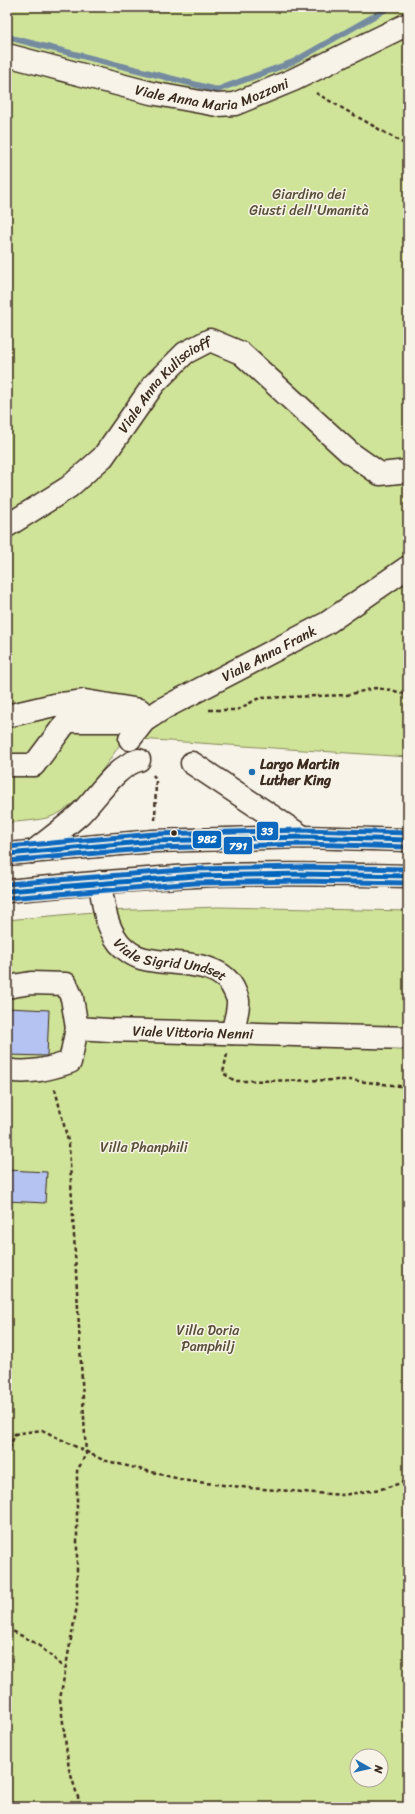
<svg xmlns="http://www.w3.org/2000/svg" width="415" height="1814" font-family="Sriracha,sans-serif">
	<style>
		.green { fill: #d0e499; stroke: #86875c; fill-rule: evenodd }
		.lines { fill: none; stroke-linecap: round; stroke-linejoin: round }
		.stream { stroke: #748ba0; stroke-width: 6 }
		.building { fill: #b5c3f3; stroke: #3b2a1e }
		.minor-casing { stroke: #3b2a1e; stroke-width: 25 }
		.major-casing { stroke: #3b2a1e; stroke-width: 25 }
		.path { stroke: #3b2a1e; stroke-width: 2.5; stroke-dasharray: 4 3; stroke-linecap: butt }
		.minor { stroke: #f7f3e8; stroke-width: 22 }
		.major { stroke: #f7f3e8; stroke-width: 22 }
		.bus-1-casing { stroke: #f7f3e8; stroke-width: 8 }
		.bus-2-casing { stroke: #f7f3e8; stroke-width: 8 }
		.bus-3-casing { stroke: #f7f3e8; stroke-width: 8 }
		.bus-1 { stroke: #0065bd; stroke-width: 5 }
		.bus-2 { stroke: #0c69bf; stroke-width: 5 }
		.bus-3 { stroke: #0c69bf; stroke-width: 5 }
		.poi-dot { fill: #1f6fb2; stroke: #f7f3e8; stroke-width: 1.5 }
		.bus-dot { fill: #3b2a1e; stroke: #f7f3e8; stroke-width: 1.5 }
		.labels { text-anchor: middle; stroke-width: 3; stroke-linejoin: round; paint-order: stroke }
		.street-label { font-size: 14px; fill: #3b2a1e; stroke: #f7f3e8 }
		.park-label { font-size: 14px; fill: #594f37; stroke: #f7f3e8 }
		.poi-label { font-size: 14px; font-weight: bold; fill: #3b2a1e; stroke: #f7f3e8; text-anchor: start }
		.line-badge { stroke: #f7f3e8; stroke-width: 1.5 }
		.badge-label { font-size: 11px; text-anchor: middle; font-weight: bold; fill: #fff }
	</style>
	<rect width="100%" height="100%" fill="#f7f3e8"/>
	<filter id="ink" filterUnits="userSpaceOnUse"><feTurbulence type="fractalNoise" baseFrequency=".025" numOctaves="2"/><feDisplacementMap in="SourceGraphic" scale="8" xChannelSelector="R" yChannelSelector="G"/><feConvolveMatrix kernelMatrix="1 2 1 2 8 2 1 2 1" color-interpolation-filters="sRGB"/></filter>
	<g filter="url(#ink)">
		<g class="green">
			<path d="M7,7H408V757L124,738C107,764 80,807 50,817C37,821 21,821 7,823Z"/>
			<path d="M219,907L408,911V1807H7V920L104,911ZM357,1756H381V1780H357Z"/>
		</g>
		<g class="lines">
			<polyline class="stream" points="7,37 217,90 293,62 390,7"/>
		</g>
		<g class="building">
			<polygon points="7,1008 49,1010 47,1056 7,1055"/>
			<polygon points="7,1170 47,1172 45,1203 7,1201"/>
		</g>
		<g class="lines">
			<g class="minor-casing">
				<g id="minor">
					<path id="s1" d="M7,55L151,93L217,105L235,104L293,80L408,24"/>
					<path id="s2" d="M7,526L69,487L103,457L154,384L185,353L210,340L241,353L349,452L380,474L408,471"/>
					<polyline points="7,716 54,705 85,701 140,710"/>
					<path id="s3" d="M130,739L144,721L164,708L327,623L408,567"/>
					<polyline points="192,763 303,837"/>
					<polyline points="7,765 34,765 67,721 144,721"/>
					<path d="M33,852C49,839 66,827 81,813C98,796 116,766 139,760"/>
					<path id="s4" d="M100,882C103,903 105,925 119,943C125,950 135,957 145,959C173,966 222,958 235,992C236,995 239,1000 238,1003C238,1013 234,1024 232,1033"/>
					<polyline points="7,987 31,983 66,984 72,998 77,1028"/>
					<path id="s5" d="M7,1070C29,1074 49,1069 70,1062L77,1028L109,1030L408,1038"/>
				</g>
			</g>
			<g class="major-casing">
				<g id="major">
					<polyline points="7,854 154,841 303,837 408,840"/>
					<path d="M7,891C70,885 132,879 195,876C266,873 337,874 408,876"/>
				</g>
			</g>
			<g class="path">
				<polyline points="316,93 408,146"/>
				<polyline points="209,710 237,710 259,698 347,695 375,688 391,690 408,695"/>
				<polyline points="153,775 156,779 155,821"/>
				<polyline points="227,1054 223,1073 235,1081 350,1080 408,1087"/>
				<polyline points="55,1089 69,1145 86,1454 77,1471 77,1606 60,1699 69,1769 81,1807"/>
				<polyline points="7,1435 42,1430 103,1460 188,1481 250,1488 343,1495 381,1489 408,1481"/>
				<polyline points="7,1455 15,1434"/>
				<polyline points="7,1628 37,1644 65,1668"/>
			</g>
			<use href="#minor" class="minor"/>
			<use href="#major" class="major"/>
			<g class="bus-1-casing">
				<g id="bus-1">
					<polyline points="7,854 154,841 303,837 408,840"/>
					<polyline points="7,891 195,876 302,874 408,876"/>
				</g>
			</g>
			<g class="bus-2-casing">
				<g id="bus-2">
					<polyline points="8,861 154,848 303,844 408,847"/>
					<polyline points="8,898 195,883 301,881 408,883"/>
				</g>
			</g>
			<g class="bus-3-casing">
				<g id="bus-3">
					<polyline points="7,847 154,834 303,830 408,833"/>
					<polyline points="7,884 195,869 301,867 408,869"/>
				</g>
			</g>
			<use href="#bus-1" class="bus-1"/>
			<use href="#bus-2" class="bus-2"/>
			<use href="#bus-3" class="bus-3"/>
		</g>
	</g>
	<circle class="poi-dot" cx="252" cy="772" r="4"/>
	<circle class="bus-dot" cx="174" cy="833" r="3.5"/>
	<g class="labels">
		<g class="street-label">
			<text dy="5" stroke="none"><textPath href="#s1" startOffset="212">Viale Anna Maria Mozzoni</textPath></text>
			<text dy="5" stroke="none"><textPath href="#s2" startOffset="215">Viale Anna Kuliscioff</textPath></text>
			<text dy="5" stroke="none"><textPath href="#s3" startOffset="165">Viale Anna Frank</textPath></text>
			<text dy="5" stroke="none"><textPath href="#s4" startOffset="120">Viale Sigrid Undset</textPath></text>
			<text dy="5" stroke="none"><textPath href="#s5" startOffset="215">Viale Vittoria Nenni</textPath></text>
		</g>
		<g class="park-label">
			<text x="309" y="199">Giardino dei<tspan x="309" dy="16">Giusti dell'Umanità</tspan></text>
			<text x="144" y="1152">Villa Phanphili</text>
			<text x="208" y="1335">Villa Doria<tspan x="208" dy="16">Pamphilj</tspan></text>
		</g>
		<g class="poi-label">
			<text x="260" y="769">Largo Martin<tspan x="260" dy="16">Luther King</tspan></text>
		</g>
	</g>
	<g class="line-badge">
		<rect x="256" y="821" width="23" height="20" rx="4" fill="#0c69bf"/>
		<rect x="192" y="830" width="30" height="19" rx="4" fill="#0065bd"/>
		<rect x="223" y="836" width="30" height="19" rx="4" fill="#0c69bf"/>
	</g>
	<g class="badge-label">
		<text x="267" y="835">33</text>
		<text x="207" y="843">982</text>
		<text x="238" y="850">791</text>
	</g>
	<rect width="415" height="1814" fill="none" stroke="#f7f3e8" stroke-width="24"/>
	<rect x="12" y="12" width="391" height="1790" fill="none" stroke="#3b2a1e" stroke-width="1.5" filter="url(#ink)"/>
	<g transform="translate(369 1768) rotate(98)"><circle r="19" fill="#f7f3e8" stroke="#aca397"/>
	<path d="M0-3L7 15L0 10L-7 15Z" fill="#1f6fb2"/>
	<text y="-6" font-size="11" font-weight="bold" text-anchor="middle" fill="#3b2a1e">N</text>
	</g>
</svg>
